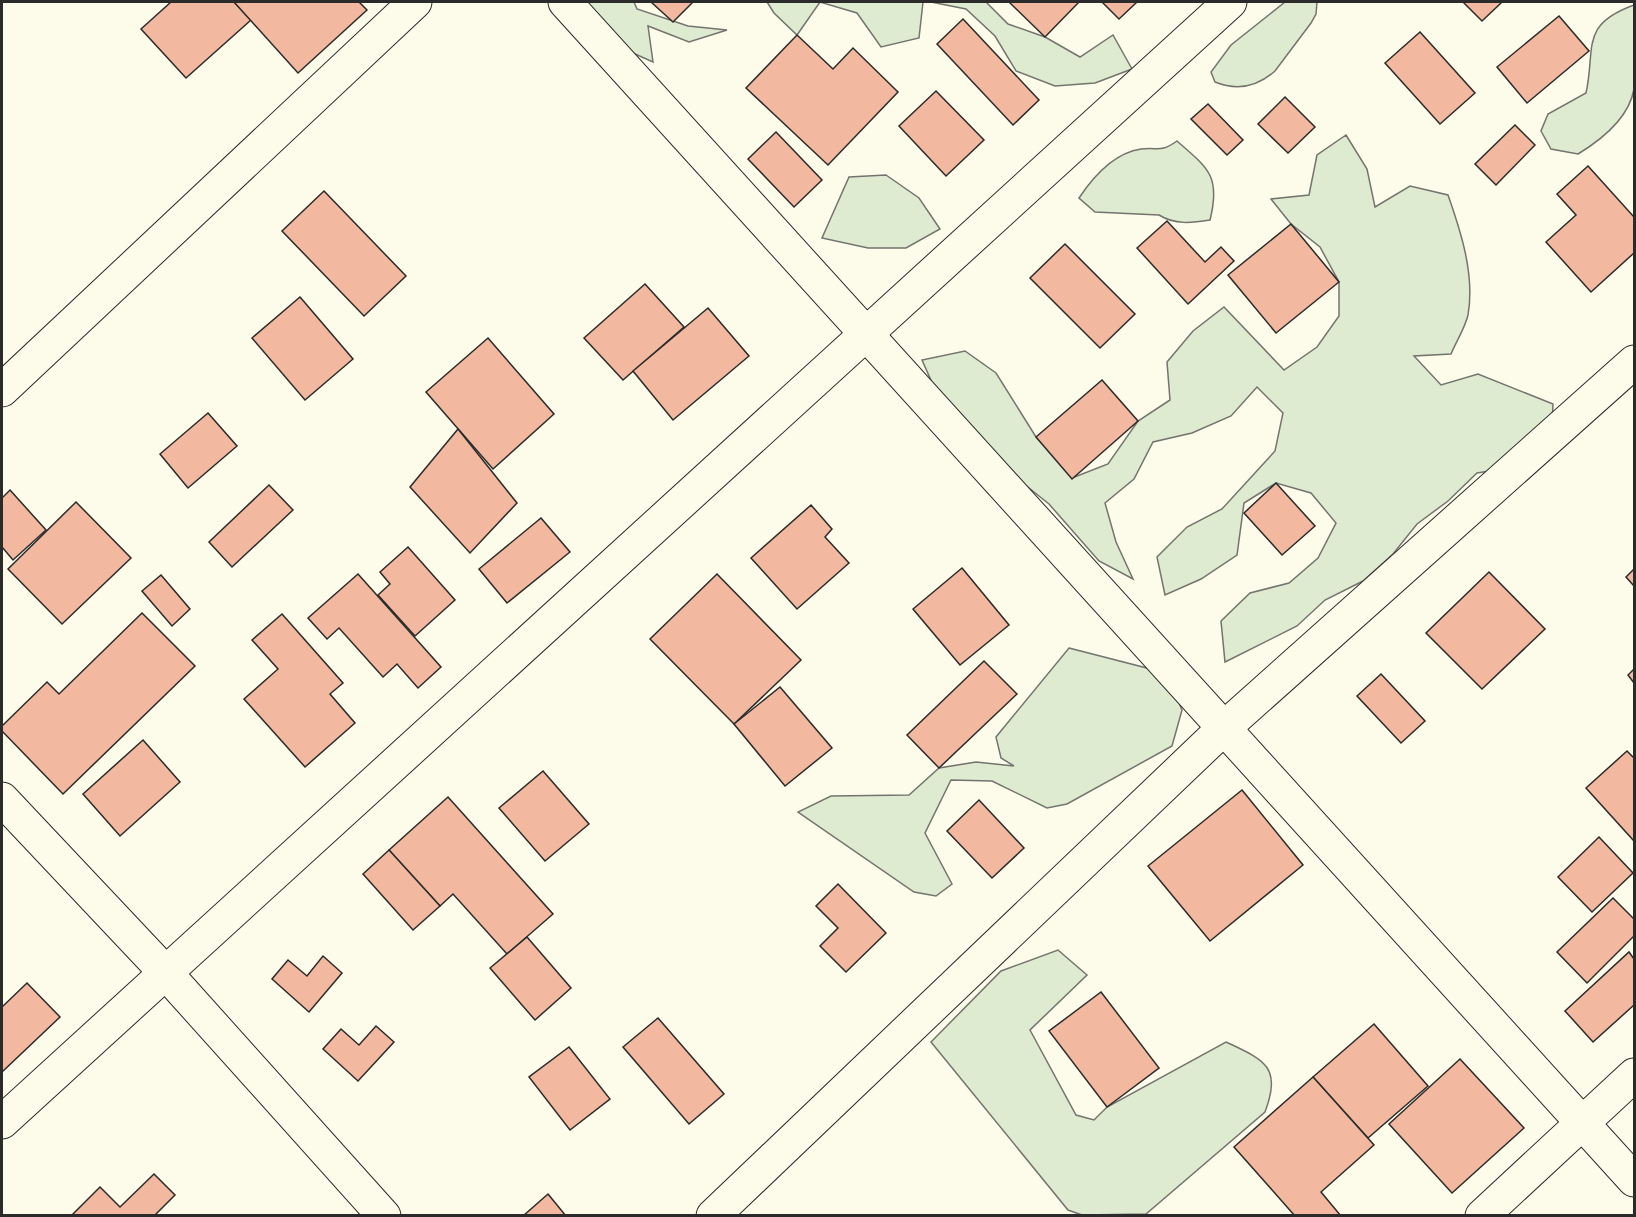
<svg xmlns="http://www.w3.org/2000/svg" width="1636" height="1217" font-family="'Playfair Display',serif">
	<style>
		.green { fill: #deebd1; stroke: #74746e; stroke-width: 1.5 }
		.building { fill: #f2b8a0; stroke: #2b2b2b; stroke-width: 1.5 }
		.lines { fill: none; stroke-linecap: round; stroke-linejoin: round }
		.street-casing { stroke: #2b2b2b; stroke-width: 35 }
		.street { stroke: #fdfbea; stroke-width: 33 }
	</style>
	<rect width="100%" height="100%" fill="#fdfbea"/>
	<g class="green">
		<polygon points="573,2 634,2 637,9 688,26 727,30 689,42 648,26 653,62 615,45"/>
		<polygon points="767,2 923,2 919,38 881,47 857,13 820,2 797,35 774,13"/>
		<polygon points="931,2 986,2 1008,24 1045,37 1080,57 1113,35 1132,69 1095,83 1055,86 1016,71 995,36 966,9"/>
		<path d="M1285,2H1317L1316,14L1311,23L1275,71C1257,87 1237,91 1215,82L1211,72L1231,45Z"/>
		<path d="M1634,5C1634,29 1636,67 1634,89C1629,118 1601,140 1578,154L1551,149L1541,131L1548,114L1586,93C1596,48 1579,25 1634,5Z"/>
		<path d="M1346,135L1367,169L1375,207L1410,186L1448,195C1461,232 1475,275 1468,315C1465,328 1456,342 1451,354L1414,356L1441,385L1478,374L1553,404L1551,445L1515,467L1477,473L1448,501L1417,524L1393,554L1363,581L1325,600L1297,626L1225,662L1221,621L1250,593L1289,583L1318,558L1336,523L1311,493L1276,483L1244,503L1237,555L1201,579L1165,595L1157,557L1187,527L1222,509L1275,451L1283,413L1257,387L1231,416L1192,433L1153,442L1134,479L1105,503L1116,542L1133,579L1099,561L1049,504L1019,480L938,396L922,360L965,351L996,373L1036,437L1065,465L1072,478L1108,464L1138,421L1170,400L1167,362L1193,331L1224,307L1284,370L1317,347L1339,316V282L1320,247L1291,224L1271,199L1309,195L1317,155Z"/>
		<path d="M1177,141C1208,168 1221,176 1210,220C1192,223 1175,225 1159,215L1095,212L1079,198C1093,177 1114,153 1141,149C1159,147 1160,153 1177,141Z"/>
		<polygon points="886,175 919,198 940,229 906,248 868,248 822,238 849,177"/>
		<polygon points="1069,648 1166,673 1182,710 1172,746 1067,804 1047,808 992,781 951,780 925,833 952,884 936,896 914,892 798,812 831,796 909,795 939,768 976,762 1014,766 1001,758 996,737"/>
		<path d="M1058,950L1087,975L1030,1030L1076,1115L1094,1120L1107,1107L1226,1042C1264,1060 1282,1066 1265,1112L1146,1214L1082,1215L1068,1210L931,1042L1001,971Z"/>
	</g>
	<g class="building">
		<polygon points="171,2 234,2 251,20 186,78 141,29"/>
		<polygon points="234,2 359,2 367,10 298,73"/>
		<polygon points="651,2 693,2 673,22"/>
		<polygon points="1009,2 1079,2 1045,37"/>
		<polygon points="1102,2 1137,2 1119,19"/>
		<polygon points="1463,2 1500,2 1501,3 1482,21"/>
		<polygon points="1559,16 1589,51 1527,103 1497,67"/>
		<polygon points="963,19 1039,100 1013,125 937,44"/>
		<polygon points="1420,32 1475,93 1440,124 1385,63"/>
		<polygon points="797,35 833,69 853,48 898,92 828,165 746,88"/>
		<polygon points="936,91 984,140 946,176 899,126"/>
		<polygon points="1285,97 1315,127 1288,153 1258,124"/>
		<polygon points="1208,104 1243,140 1227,155 1191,119"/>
		<polygon points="1515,125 1535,145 1496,185 1475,164"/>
		<polygon points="776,132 822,180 794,207 748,159"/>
		<polygon points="1588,166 1634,217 1634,253 1591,292 1546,242 1576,215 1557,194"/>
		<polygon points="324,191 406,276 364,316 282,231"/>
		<polygon points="1167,221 1205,262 1221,247 1234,261 1188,304 1137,248"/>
		<polygon points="1291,224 1339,282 1276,333 1228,275"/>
		<polygon points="1065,244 1135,314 1100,348 1030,278"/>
		<polygon points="645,284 684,327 623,380 584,338"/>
		<polygon points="300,297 353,359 305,400 252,338"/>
		<polygon points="708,308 749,356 673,420 633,371"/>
		<polygon points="488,338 554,414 493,469 426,392"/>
		<polygon points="1102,380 1138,421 1072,479 1036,437"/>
		<polygon points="208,413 237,446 188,488 160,454"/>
		<polygon points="458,429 517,503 470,553 410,487"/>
		<polygon points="1276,483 1315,526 1282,555 1244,513"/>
		<polygon points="269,485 293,510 232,567 209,542"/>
		<polygon points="10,490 46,530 13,560 2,547 2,498"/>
		<polygon points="76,502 131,558 62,624 8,569"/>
		<polygon points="811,505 832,529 825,537 849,563 797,609 751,558"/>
		<polygon points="541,518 570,552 507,603 479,569"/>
		<polygon points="408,547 455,600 415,636 378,595 390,584 380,572"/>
		<polygon points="962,568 1009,625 960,665 913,609"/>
		<polygon points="1634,569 1634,586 1626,577"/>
		<polygon points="1489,572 1545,629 1482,689 1426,633"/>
		<polygon points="358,574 441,667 418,688 397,664 383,677 339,628 327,639 308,618"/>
		<polygon points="717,574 801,660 734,724 650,639"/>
		<polygon points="161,575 190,609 172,626 142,591"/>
		<polygon points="142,613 195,666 63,794 2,731 2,726 47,682 59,694"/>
		<polygon points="282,614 343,683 330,694 355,723 305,767 244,699 278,669 252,640"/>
		<polygon points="984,661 1017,694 939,768 907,735"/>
		<polygon points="1634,669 1634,683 1628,675"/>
		<polygon points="1381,674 1425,721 1401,743 1357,696"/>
		<polygon points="780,687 832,748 785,786 734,724"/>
		<polygon points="143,740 180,782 120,836 83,794"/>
		<polygon points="1627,751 1634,758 1634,841 1586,788"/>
		<polygon points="543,771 589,824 545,861 499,808"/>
		<polygon points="1242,790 1303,865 1210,941 1148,866"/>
		<polygon points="448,797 553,914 507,954 453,894 440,906 389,850"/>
		<polygon points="979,800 1024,848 992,878 947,831"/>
		<polygon points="1599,837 1633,873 1592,912 1558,877"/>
		<polygon points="389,850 440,906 413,930 363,874"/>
		<polygon points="838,884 886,933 846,972 820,946 838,928 816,906"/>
		<polygon points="1613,898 1634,919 1634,936 1587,983 1557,952"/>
		<polygon points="527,937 571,988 535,1020 490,968"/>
		<polygon points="1629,952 1634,959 1634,1005 1593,1042 1565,1011"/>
		<polygon points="323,956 342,973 309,1012 272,979 288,960 307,976"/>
		<polygon points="27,983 60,1017 2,1072 2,1007"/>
		<polygon points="1101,992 1159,1068 1107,1107 1049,1031"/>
		<polygon points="658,1018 724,1094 689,1124 623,1047"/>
		<polygon points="1374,1024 1428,1086 1368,1138 1313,1077"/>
		<polygon points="376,1026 394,1042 358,1081 323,1049 341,1029 359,1045"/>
		<polygon points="569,1047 610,1099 570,1130 529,1077"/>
		<polygon points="1460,1059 1524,1128 1452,1193 1389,1124"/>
		<polygon points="1313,1077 1374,1145 1321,1192 1341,1216 1295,1216 1234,1147"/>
		<polygon points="154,1174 175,1195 154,1216 71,1216 100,1187 120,1207"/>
		<polygon points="548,1194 566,1216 523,1216"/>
	</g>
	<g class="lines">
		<g class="street-casing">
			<g id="street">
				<polyline points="565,2 1634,1180"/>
				<polyline points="2,390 415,2"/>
				<polyline points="2,799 165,972 384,1216"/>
				<polyline points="2,1122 1230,2"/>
				<polyline points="713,1216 1224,728 1634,362"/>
				<polyline points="1482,1216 1634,1075"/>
			</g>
		</g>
		<use href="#street" class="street"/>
	</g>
	<rect width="1636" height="1217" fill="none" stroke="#2b2b2b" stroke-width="6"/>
</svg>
